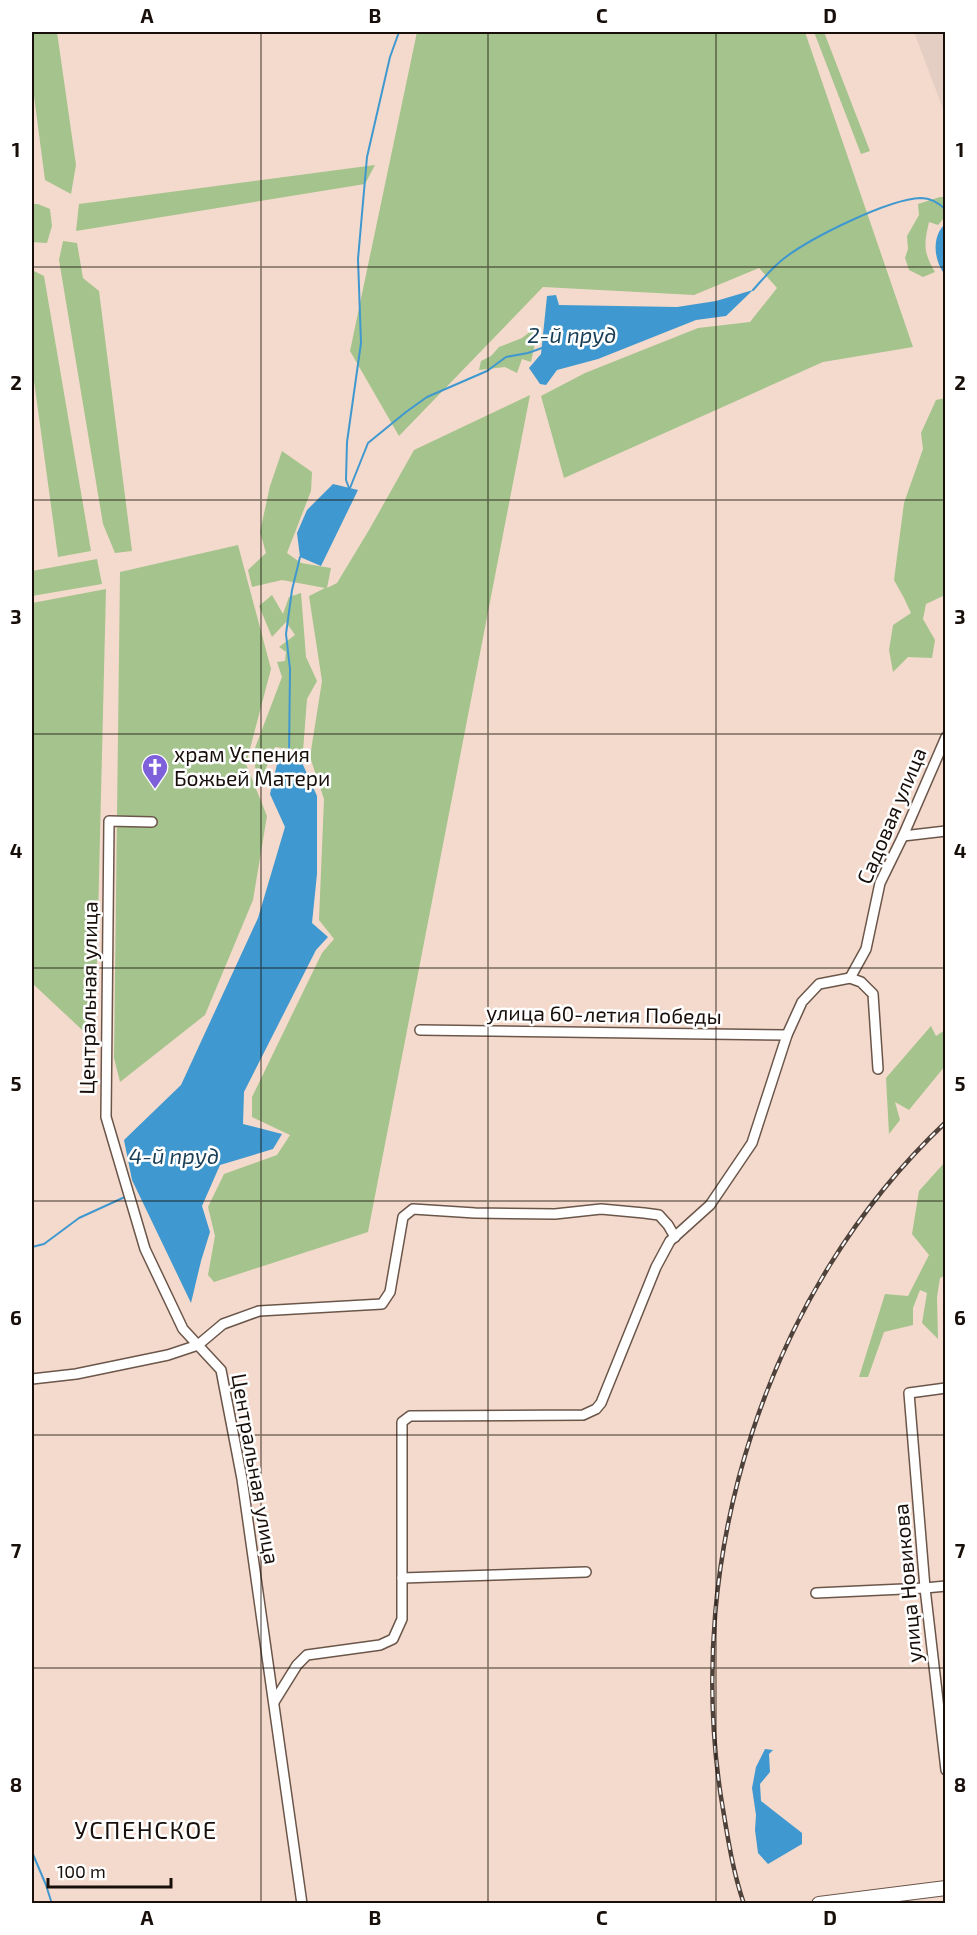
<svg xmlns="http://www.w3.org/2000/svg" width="977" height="1935" font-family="'Exo 2',sans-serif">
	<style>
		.industrial { fill: #e4cdc2 }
		.green { fill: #a5c38d }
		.water { fill: #3f98cf }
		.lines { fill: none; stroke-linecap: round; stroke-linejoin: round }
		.stream { stroke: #3f98cf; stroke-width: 2 }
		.minor-casing { stroke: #6b564a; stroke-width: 12 }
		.secondary-casing { stroke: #6b564a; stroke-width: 16 }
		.minor { stroke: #fff; stroke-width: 9 }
		.secondary { stroke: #fff; stroke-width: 14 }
		.rail-casing { stroke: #4f423b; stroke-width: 4.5 }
		.rail { stroke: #fff; stroke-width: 2; stroke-dasharray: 7; stroke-linecap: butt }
		.grid { fill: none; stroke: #180f0a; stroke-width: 1.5; stroke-opacity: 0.55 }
		.labels { text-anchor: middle; stroke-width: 5; stroke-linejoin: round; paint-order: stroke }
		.poi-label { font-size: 21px; fill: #180f0a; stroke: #fff; text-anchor: start }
		.street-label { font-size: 21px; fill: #180f0a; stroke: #fff }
		.water-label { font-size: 22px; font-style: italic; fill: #1a3f57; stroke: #fff }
		.quarter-label { font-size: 24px; letter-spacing: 1.5px; fill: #180f0a; stroke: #fff }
		.neatline { fill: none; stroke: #180f0a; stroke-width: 2 }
		.grid-label { font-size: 20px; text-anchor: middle; font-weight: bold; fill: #180f0a }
	</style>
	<rect width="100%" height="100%" fill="#f4dacc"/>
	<polygon class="industrial" points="914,32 945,32 945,114"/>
	<g class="green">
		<polygon points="32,32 57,32 76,165 71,194 45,180 32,81"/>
		<polygon points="417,32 805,32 913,347 823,362 564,478 541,396 585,373 698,328 750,322 777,288 759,268 694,295 543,287 399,436 350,351"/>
		<polygon points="814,32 824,32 870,151 861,154"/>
		<polygon points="375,165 365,184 76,231 79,204"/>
		<path d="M940,197H945V217L938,225L929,222C924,244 923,252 935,272L923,277L909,270L905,258L908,249L907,236L919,215L918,204Z"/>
		<polygon points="32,204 38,204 50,209 52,226 47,243 32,242"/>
		<polygon points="63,241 77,243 83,278 99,291 132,551 115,553 103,524 59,260"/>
		<polygon points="32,270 44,276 91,551 58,557 32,366"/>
		<polygon points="539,325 531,362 522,359 517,373 505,367 479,370 481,361 491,356 499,347 522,338"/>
		<polygon points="530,395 368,1232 214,1282 208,1275 215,1236 208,1207 224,1174 277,1155 290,1135 252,1117 252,1097 322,953 334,939 319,920 324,799 310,757 322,681 309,596 325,588 282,580 252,587 248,570 266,553 260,532 270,486 282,451 312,472 311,491 287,553 301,563 331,568 327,588 337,583 369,530 414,450"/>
		<polygon points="945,398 945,595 926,604 923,619 935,640 932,658 908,657 893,672 889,650 893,625 911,613 904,598 894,580 904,503 923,449 921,433 936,400"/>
		<polygon points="238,545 271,669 246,764 267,816 253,900 205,1015 120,1082 114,1058 120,572"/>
		<polygon points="97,559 102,584 32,596 32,571"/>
		<polygon points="106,589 95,1042 32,983 32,603"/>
		<polygon points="301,593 306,657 317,681 307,699 303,751 275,747 261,780 255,767 255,748 282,677 277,662 285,661 286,652 279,647 295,635 286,622 272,637 259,606 272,595 283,614 289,597"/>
		<polygon points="931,1026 936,1036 945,1030 945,1066 909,1110 895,1102 900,1120 889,1134 886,1078"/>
		<polygon points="945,1162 946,1275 940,1278 937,1297 938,1339 922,1323 927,1293 920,1290 913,1308 913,1325 884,1332 868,1377 859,1377 885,1294 908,1296 929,1255 912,1234 919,1191"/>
	</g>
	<g class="water">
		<path d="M945,224L946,275H945C934,261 931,237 945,224Z"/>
		<polygon points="753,290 726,316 696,320 598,359 557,370 546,385 540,384 529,368 541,354 547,296 556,295 559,305 677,307 716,301"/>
		<polygon points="333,484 358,490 321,566 300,557 297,533 307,510"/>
		<polygon points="299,756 317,796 317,874 312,923 328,937 316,950 244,1092 243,1124 282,1134 273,1149 220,1165 202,1206 210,1232 201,1261 191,1303 132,1180 124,1140 181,1085 258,918 285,827 270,794 278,760"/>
		<polygon points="765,1749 773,1750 769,1754 770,1772 760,1784 761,1801 802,1833 802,1844 768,1864 758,1853 755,1830 756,1815 752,1788 756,1767"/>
	</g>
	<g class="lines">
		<g class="stream">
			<path d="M753,290C762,280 771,269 782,260C808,239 888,199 921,198C930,198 939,203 946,210"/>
			<polyline points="349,488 346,480 347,442 361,343 358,259 367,157 390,57 399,32"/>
			<polyline points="350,488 368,443 406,412 427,397 487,371 506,357 528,353 542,348"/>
			<polyline points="289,758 290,669 286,634 292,590 300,557"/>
			<polyline points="32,1247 44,1244 79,1218 127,1196"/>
			<polyline points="32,1852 46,1885 52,1904"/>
		</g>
		<g class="minor-casing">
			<g id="minor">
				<polyline points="152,822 109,821 106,1117 145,1249 183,1329 221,1370 242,1479 302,1904"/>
				<polyline points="903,836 946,831"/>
				<polyline points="850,978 866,949 880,883 903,836 946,737"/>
				<polyline points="420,1030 787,1035"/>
				<polyline points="32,1379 76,1374 168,1355 198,1345 223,1324 259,1311 382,1304 390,1292 403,1217 413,1209 475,1213 555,1214 601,1209 644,1213 659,1215 668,1225 675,1237"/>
				<polyline points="946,1388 909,1393 925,1588 946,1770"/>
				<polyline points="402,1578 586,1572"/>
				<polyline points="816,1593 925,1588 946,1586"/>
				<polyline points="274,1702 297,1665 307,1655 380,1645 393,1639 402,1619 402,1422 410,1416 583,1415 596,1409 601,1403 656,1267 670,1241 710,1205 752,1143 787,1035 802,1002 819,984 850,978 861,982 873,994 878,1069"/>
			</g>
		</g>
		<g class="secondary-casing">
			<polyline id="secondary" points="819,1904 946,1888"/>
		</g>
		<use href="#minor" class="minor"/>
		<use href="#secondary" class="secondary"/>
		<g class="rail-casing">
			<path id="rail" d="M744,1904C732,1869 727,1833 721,1797C684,1555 766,1292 946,1122"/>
		</g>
		<use href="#rail" class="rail"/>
	</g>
	<path class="grid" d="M261,32V1904M488,32V1904M716,32V1904M32,267H946M32,500H946M32,734H946M32,968H946M32,1201H946M32,1435H946M32,1668H946"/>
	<defs>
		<g id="church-pin" transform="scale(1.35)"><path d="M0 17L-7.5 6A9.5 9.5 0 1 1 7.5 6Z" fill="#7e60db" stroke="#fff"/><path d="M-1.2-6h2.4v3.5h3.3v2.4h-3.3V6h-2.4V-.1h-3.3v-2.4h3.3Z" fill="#fff"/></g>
	</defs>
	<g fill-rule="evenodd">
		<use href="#church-pin" x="155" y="767"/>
	</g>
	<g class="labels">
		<g class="poi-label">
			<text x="174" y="762">храм Успения<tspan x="174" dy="24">Божьей Матери</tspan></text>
		</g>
		<g class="street-label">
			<text transform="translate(892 816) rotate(-67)" y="7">Садовая улица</text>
			<text transform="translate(89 998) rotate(-89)" y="7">Центральная улица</text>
			<text transform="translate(604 1015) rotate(1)" y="7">улица 60-летия Победы</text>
			<text transform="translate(255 1469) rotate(80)" y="7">Центральная улица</text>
			<text transform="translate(908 1583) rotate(-95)" y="7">улица Новикова</text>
		</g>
		<g class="water-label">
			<text x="572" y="343">2-й пруд</text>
			<text x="174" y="1164">4-й пруд</text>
		</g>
		<g class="quarter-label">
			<text x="146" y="1839">УСПЕНСКОЕ</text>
		</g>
	</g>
	<rect width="977" height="1935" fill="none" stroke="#ffffff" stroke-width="66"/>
	<path d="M48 1878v9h123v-9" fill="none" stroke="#180f0a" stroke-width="3"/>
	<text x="57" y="1878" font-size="18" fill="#180f0a" stroke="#ffffff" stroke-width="4.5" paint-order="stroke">100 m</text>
	<rect x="33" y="33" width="911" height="1869" class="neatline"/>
	<g class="grid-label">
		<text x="147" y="23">A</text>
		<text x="375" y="23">B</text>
		<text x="602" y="23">C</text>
		<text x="830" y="23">D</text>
		<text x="16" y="157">1</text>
		<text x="960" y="157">1</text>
		<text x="16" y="390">2</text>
		<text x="960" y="390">2</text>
		<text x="16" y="624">3</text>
		<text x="960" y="624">3</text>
		<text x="16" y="858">4</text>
		<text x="960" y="858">4</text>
		<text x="16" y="1091">5</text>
		<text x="960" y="1091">5</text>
		<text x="16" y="1325">6</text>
		<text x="960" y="1325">6</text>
		<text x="16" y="1558">7</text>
		<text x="960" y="1558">7</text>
		<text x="16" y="1792">8</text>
		<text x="960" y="1792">8</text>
		<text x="147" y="1925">A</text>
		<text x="375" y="1925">B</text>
		<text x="602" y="1925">C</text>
		<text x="830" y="1925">D</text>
	</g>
</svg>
